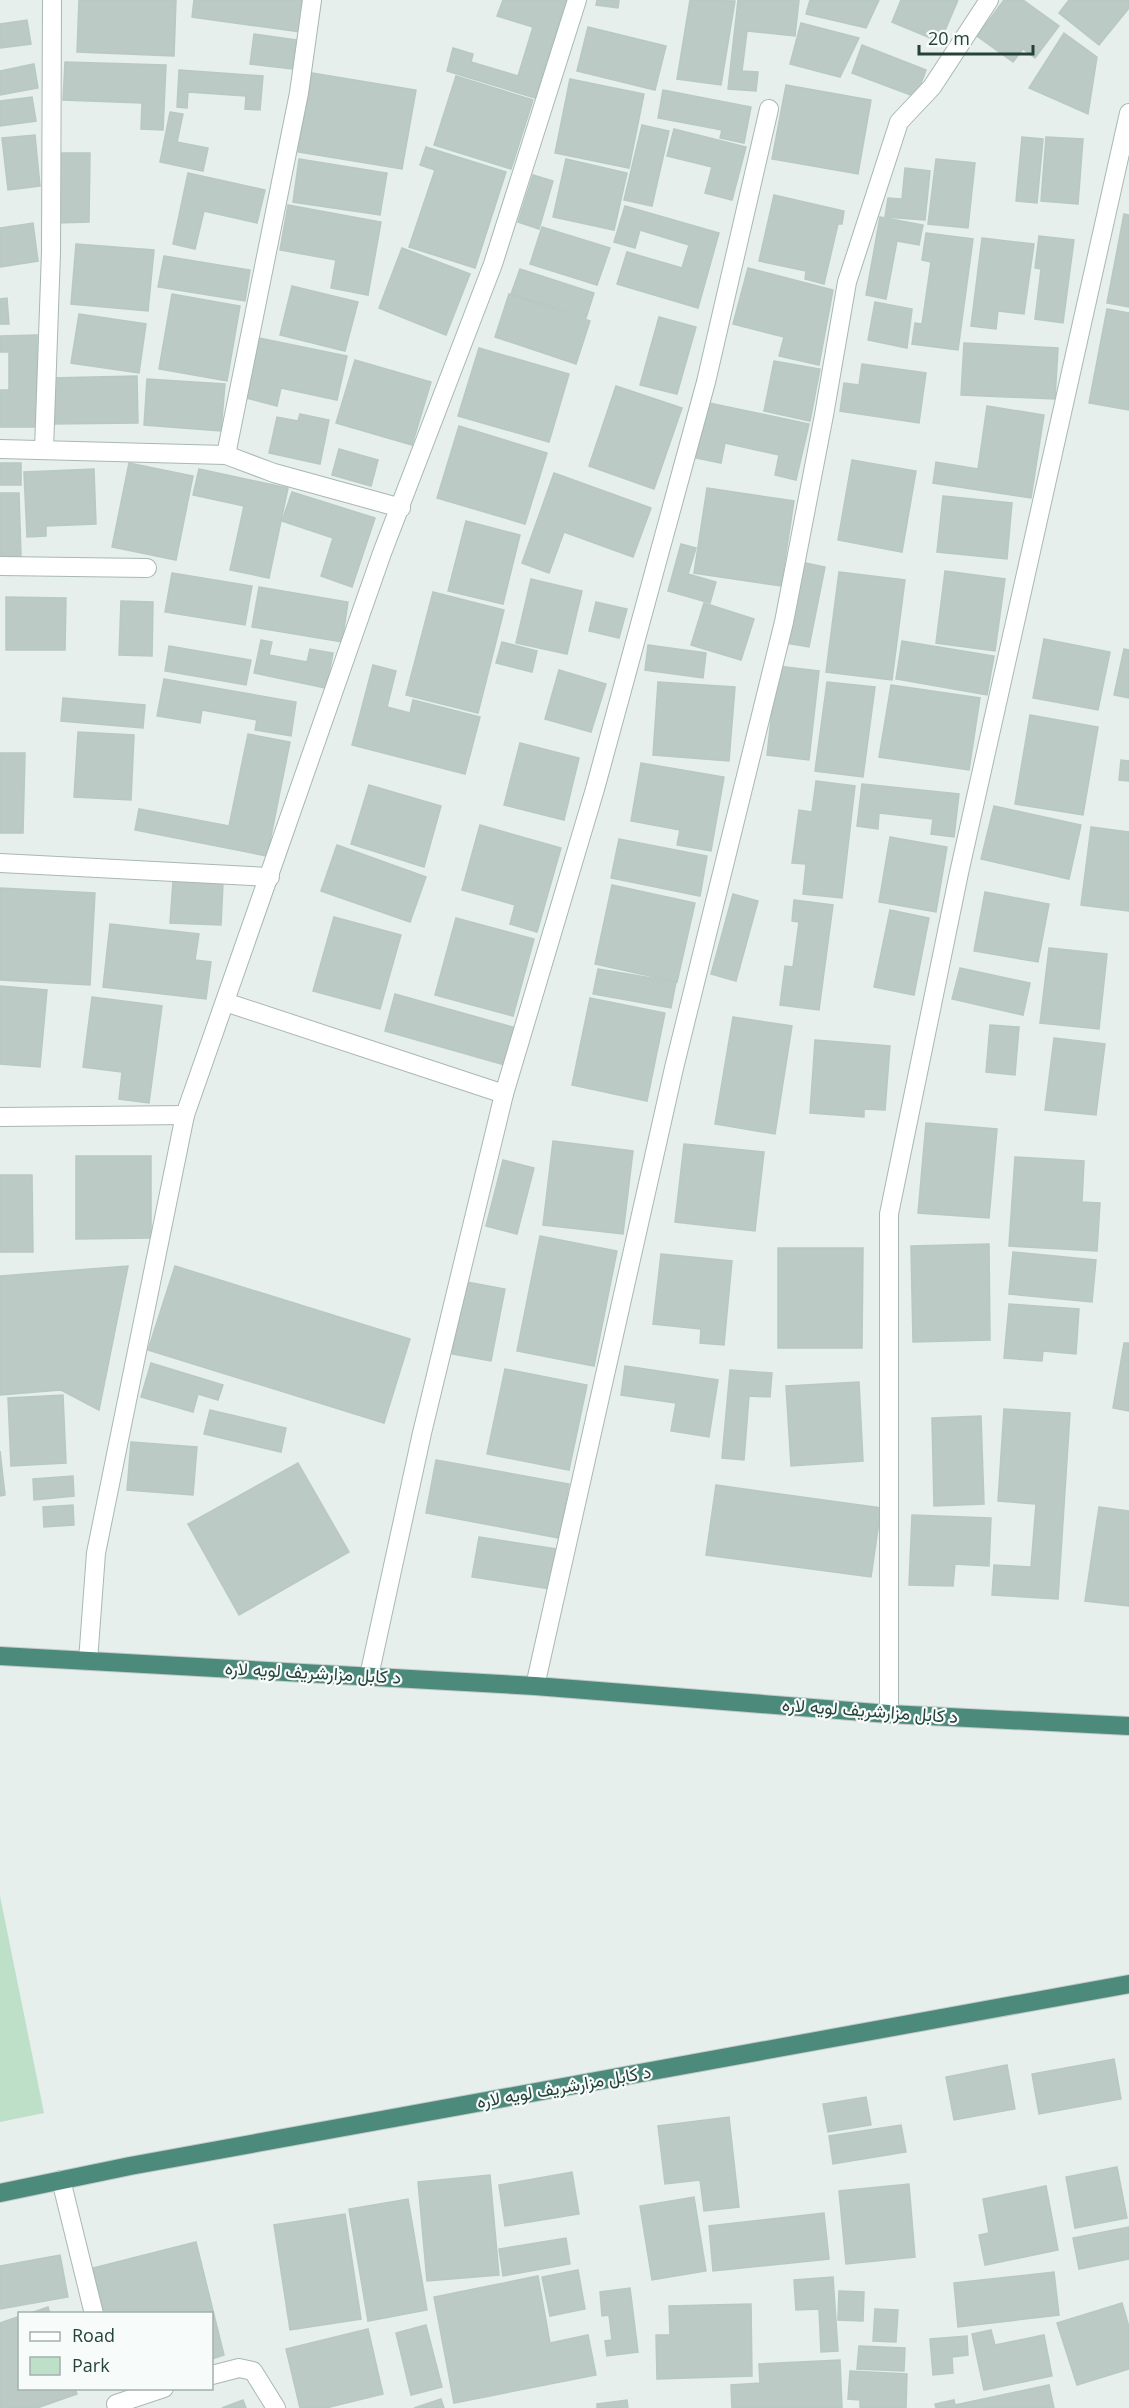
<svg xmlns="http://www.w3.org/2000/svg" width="1129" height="2408" font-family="'Open Sans',Vazirmatn,sans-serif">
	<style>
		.green { fill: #bfe0c8 }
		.building { fill: #bbcac4; stroke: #b8c9c2; stroke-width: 1.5 }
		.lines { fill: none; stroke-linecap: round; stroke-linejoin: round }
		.minor-casing { stroke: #a8b8b2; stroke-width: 20 }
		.trunk-casing { stroke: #c2cac8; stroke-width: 20 }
		.minor { stroke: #fff; stroke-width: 18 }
		.trunk { stroke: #4c8a7c; stroke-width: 18 }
		.labels { text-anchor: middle; stroke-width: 4.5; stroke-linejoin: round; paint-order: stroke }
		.street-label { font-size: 18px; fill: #24423a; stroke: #f7fbf9 }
	</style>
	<rect width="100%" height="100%" fill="#e6efeb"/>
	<polygon class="green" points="0,1896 44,2113 0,2122"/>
	<g class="building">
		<polygon points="79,0 176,0 174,56 77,52"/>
		<polygon points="194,0 305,0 300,32 192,17"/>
		<polygon points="503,0 566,0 535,98 447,71 453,48 473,54 471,62 518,76 533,27 497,16"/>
		<polygon points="597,0 619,0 618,8 596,5"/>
		<polygon points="690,0 735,1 721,85 677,79"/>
		<polygon points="738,0 799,0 795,36 747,31 742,71 758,72 756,91 728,89"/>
		<polygon points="810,0 879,0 866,28 806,14"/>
		<polygon points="901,0 958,0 940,42 892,22"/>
		<polygon points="1004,0 1023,0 1059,26 1035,58 1023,49 1013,62 977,36"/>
		<polygon points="1069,0 1129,0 1129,8 1099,45 1059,13"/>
		<polygon points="27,20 31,44 0,48 0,24"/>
		<polygon points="801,23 859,38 840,77 790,64"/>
		<polygon points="588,27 666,46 655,90 577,71"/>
		<polygon points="1064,33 1097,57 1088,114 1029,88"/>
		<polygon points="254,34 296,40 292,69 250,64"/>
		<polygon points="862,45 926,70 916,97 852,73"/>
		<polygon points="65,62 166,65 163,130 141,129 142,103 63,100"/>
		<polygon points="34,64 38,88 0,95 0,71"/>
		<polygon points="179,70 263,76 260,110 245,109 246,96 188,92 187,108 177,107"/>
		<polygon points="312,73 416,90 402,169 298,152"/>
		<polygon points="456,76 533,100 511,169 434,145"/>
		<polygon points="570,79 644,94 629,168 555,153"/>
		<polygon points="786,85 871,100 858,174 772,159"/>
		<polygon points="663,90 751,107 744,143 720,138 722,130 658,118"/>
		<polygon points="32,97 36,121 0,126 0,101"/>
		<polygon points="170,112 183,114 177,142 208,148 203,171 160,162"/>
		<polygon points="642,125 669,131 652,206 624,200"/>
		<polygon points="674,129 746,147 732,200 705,193 712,167 667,156"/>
		<polygon points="35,135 40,186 8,190 2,138"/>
		<polygon points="1022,137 1043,139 1037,203 1016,201"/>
		<polygon points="1046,137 1083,139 1078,204 1041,201"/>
		<polygon points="426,147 506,172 475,268 409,247 435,170 420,165"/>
		<polygon points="57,153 90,153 89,222 57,223"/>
		<polygon points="299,159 387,173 380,215 293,202"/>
		<polygon points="566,159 627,173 614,230 553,217"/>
		<polygon points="936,159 975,163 968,228 928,224"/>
		<polygon points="905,168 930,171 925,220 885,217 888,198 902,199"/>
		<polygon points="188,173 265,190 257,223 204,211 195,249 173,244"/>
		<polygon points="533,175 553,181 539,229 518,222"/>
		<polygon points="774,195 844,211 842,224 838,224 824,284 805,279 806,271 759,261"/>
		<polygon points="288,205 381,222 368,295 331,288 336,260 280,250"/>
		<polygon points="625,206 719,233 698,308 617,284 627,252 682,268 689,245 640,230 635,248 614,242"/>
		<polygon points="1124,214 1129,215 1129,307 1107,303"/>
		<polygon points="880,217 923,225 919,245 897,241 886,299 866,295"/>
		<polygon points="33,223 38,261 0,267 0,228"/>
		<polygon points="542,227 610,248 597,285 530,264"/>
		<polygon points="926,233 973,239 958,350 912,344 915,323 922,324 931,262 922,260"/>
		<polygon points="1039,236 1074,240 1063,323 1035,319 1041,269 1035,268"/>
		<polygon points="982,238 1034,244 1024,314 998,311 996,329 971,326"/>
		<polygon points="76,244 154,250 148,311 71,304"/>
		<polygon points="402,248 470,274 446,335 379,308"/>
		<polygon points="164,256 250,270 245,301 158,287"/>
		<polygon points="748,268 833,290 819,365 779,356 784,337 733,324"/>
		<polygon points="520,269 594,293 586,318 511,294"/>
		<polygon points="292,286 358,302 345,351 280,335"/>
		<polygon points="172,294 240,306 227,381 159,369"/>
		<polygon points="509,294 590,321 576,364 495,337"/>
		<polygon points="7,298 9,324 0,324 0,299"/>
		<polygon points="875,302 912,309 907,348 868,340"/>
		<polygon points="1107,309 1129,313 1129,410 1089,403"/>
		<polygon points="79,314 146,324 139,373 71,363"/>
		<polygon points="659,317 696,327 677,394 640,385"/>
		<polygon points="37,335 37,427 0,427 0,390 9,390 9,352 0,352 0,336"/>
		<polygon points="259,338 347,356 337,400 281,388 277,406 246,398"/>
		<polygon points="964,343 1058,348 1055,399 961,395"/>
		<polygon points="479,348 569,374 549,442 458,416"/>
		<polygon points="355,360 431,382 412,445 336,423"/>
		<polygon points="774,361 820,369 810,421 764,411"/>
		<polygon points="862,364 926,373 919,423 840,411 844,383 859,385"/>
		<polygon points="137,376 138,423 49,424 49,378"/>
		<polygon points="147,379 225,384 221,431 144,425"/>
		<polygon points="616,386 682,408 654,489 589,466"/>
		<polygon points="709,403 809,424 796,480 775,475 779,455 725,443 721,463 696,458"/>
		<polygon points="987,406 1044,415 1031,498 933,483 936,462 978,469"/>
		<polygon points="300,414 329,420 320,464 269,453 277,417 298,421"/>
		<polygon points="459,426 547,453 525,524 437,498"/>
		<polygon points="339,449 378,460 371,486 332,475"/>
		<polygon points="852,460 916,471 902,552 838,540"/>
		<rect x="0" y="463" width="21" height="22"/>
		<polygon points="129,463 193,476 176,560 112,547"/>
		<polygon points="94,469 96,524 46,526 46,536 27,537 24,472"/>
		<polygon points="199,469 288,488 269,578 230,570 244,506 193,495"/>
		<polygon points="554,473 651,508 633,557 564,532 549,573 522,563"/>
		<polygon points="707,488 794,501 781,586 694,573"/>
		<polygon points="292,492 375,518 352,587 321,576 333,538 282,521"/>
		<polygon points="0,493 19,493 21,556 0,556"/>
		<polygon points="943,496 1012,503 1007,559 937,552"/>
		<polygon points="466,521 520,535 503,604 448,591"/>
		<polygon points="681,544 696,548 688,574 716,582 710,603 668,591"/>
		<polygon points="801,562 825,567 809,647 785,643"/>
		<polygon points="945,571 1005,579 995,651 936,643"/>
		<polygon points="839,572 905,580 892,680 826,672"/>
		<polygon points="172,573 252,586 245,625 165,612"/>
		<polygon points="531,579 582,591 567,654 516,643"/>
		<polygon points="259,587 348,602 342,642 252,627"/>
		<polygon points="433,592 504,610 478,713 406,695"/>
		<polygon points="6,597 66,598 65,650 6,650"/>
		<polygon points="121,601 153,602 152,656 119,655"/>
		<polygon points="596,602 627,609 619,638 589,631"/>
		<polygon points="704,603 754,619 741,660 691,645"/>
		<polygon points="1044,639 1110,652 1098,710 1033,698"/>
		<polygon points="261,640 272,642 269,655 307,662 310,649 333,653 326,688 254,673"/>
		<polygon points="902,641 994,656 987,695 896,679"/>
		<polygon points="502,642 537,651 532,672 496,663"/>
		<polygon points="648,645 706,653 703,678 645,670"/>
		<polygon points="169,646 251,660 246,685 165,671"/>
		<polygon points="1124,649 1129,650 1129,698 1114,695"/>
		<polygon points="373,665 396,671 387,707 410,713 413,700 480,717 465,774 352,745"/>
		<polygon points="777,666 819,671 809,760 767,755"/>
		<polygon points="559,670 606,684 591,732 545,719"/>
		<polygon points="164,679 296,702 291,736 255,730 257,720 202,710 200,723 157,716"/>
		<polygon points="658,682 735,687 729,761 653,755"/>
		<polygon points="827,682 875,687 863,777 815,771"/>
		<polygon points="891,685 980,698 969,770 879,757"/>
		<polygon points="63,698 145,705 143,728 61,721"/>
		<polygon points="1030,715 1098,727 1083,815 1015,804"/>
		<polygon points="78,732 134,735 131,800 74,797"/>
		<polygon points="248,734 290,742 267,856 135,830 139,809 229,826"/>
		<polygon points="520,743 579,758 564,820 504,805"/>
		<polygon points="0,753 25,753 23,833 0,833"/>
		<polygon points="1121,760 1129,761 1129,781 1119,780"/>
		<polygon points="641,763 724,777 711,851 677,845 680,830 631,821"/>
		<polygon points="816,781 855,786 842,898 803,894 806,864 792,863 799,810 812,812"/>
		<polygon points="862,784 959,794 954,837 931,834 933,819 879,813 878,829 857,826"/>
		<polygon points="369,785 441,806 424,867 351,844"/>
		<polygon points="994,806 1081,825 1069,879 981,859"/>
		<polygon points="480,825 561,848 537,932 510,924 515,905 462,890"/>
		<polygon points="1091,827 1129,832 1129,911 1081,905"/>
		<polygon points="890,837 947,847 936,912 879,902"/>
		<polygon points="619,839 707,856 700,896 611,878"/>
		<polygon points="337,845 426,877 410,922 321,891"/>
		<polygon points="173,881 223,883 221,925 170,923"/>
		<polygon points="612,885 695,903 677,982 595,964"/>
		<polygon points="0,888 95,893 90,985 0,980"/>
		<polygon points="985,892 1049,904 1038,962 974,951"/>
		<polygon points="733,894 758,901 736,981 711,974"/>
		<polygon points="794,900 833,905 819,1010 780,1005 785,966 793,967 799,922 792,921"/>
		<polygon points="890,910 929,918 914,995 874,987"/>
		<polygon points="334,917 401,935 380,1009 313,991"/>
		<polygon points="456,918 534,939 513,1016 435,995"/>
		<polygon points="110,924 199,934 195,960 211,962 206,999 103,987"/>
		<polygon points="1049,948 1107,954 1099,1029 1040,1023"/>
		<polygon points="960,968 1030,983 1023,1015 952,999"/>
		<polygon points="598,969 676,982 671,1008 593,994"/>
		<polygon points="0,986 47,990 40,1067 0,1064"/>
		<polygon points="395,994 516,1028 505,1065 385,1031"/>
		<polygon points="92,997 162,1006 149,1103 119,1099 122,1072 83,1067"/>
		<polygon points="590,998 665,1013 647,1101 572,1085"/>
		<polygon points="733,1017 792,1026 775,1134 715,1124"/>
		<polygon points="990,1025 1019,1027 1015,1075 986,1072"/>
		<polygon points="1054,1038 1105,1044 1096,1115 1045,1110"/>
		<polygon points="815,1040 890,1046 885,1110 864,1109 864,1117 810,1113"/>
		<polygon points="926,1123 997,1129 989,1218 918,1213"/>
		<polygon points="553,1141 633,1151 623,1234 543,1225"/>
		<polygon points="684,1144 764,1152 755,1231 675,1222"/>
		<polygon points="76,1156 151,1156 151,1238 76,1239"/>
		<polygon points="1015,1157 1084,1161 1082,1202 1100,1203 1097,1251 1009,1246"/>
		<polygon points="503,1160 534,1168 517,1234 486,1226"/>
		<polygon points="0,1175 32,1175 33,1252 0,1252"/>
		<polygon points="540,1236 617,1251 594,1366 517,1351"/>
		<polygon points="989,1244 990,1340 913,1342 911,1246"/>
		<polygon points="778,1248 863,1248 862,1348 778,1348"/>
		<polygon points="1013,1252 1096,1260 1092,1302 1009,1294"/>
		<polygon points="661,1254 732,1261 724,1345 700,1343 701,1329 653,1324"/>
		<polygon points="128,1266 99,1410 61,1390 0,1395 0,1276"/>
		<polygon points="175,1266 410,1339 384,1423 148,1350"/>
		<polygon points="467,1282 505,1289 491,1361 452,1354"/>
		<polygon points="1009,1304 1079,1309 1076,1354 1043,1351 1042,1361 1004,1358"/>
		<polygon points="1124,1343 1129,1343 1129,1411 1113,1408"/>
		<polygon points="151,1363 223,1385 218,1400 198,1394 193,1412 141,1397"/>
		<polygon points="625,1366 718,1380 709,1437 671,1431 676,1403 621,1395"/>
		<polygon points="505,1369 587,1385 569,1470 487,1454"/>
		<polygon points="730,1370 772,1373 770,1397 749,1396 744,1460 722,1458"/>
		<polygon points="859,1382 863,1461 791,1466 786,1386"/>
		<polygon points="63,1395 66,1463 11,1466 8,1398"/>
		<polygon points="1004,1409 1070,1413 1058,1599 992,1595 994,1565 1031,1567 1036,1504 998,1501"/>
		<polygon points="210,1410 286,1428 281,1452 204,1434"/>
		<polygon points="981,1416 984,1504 934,1506 932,1418"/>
		<polygon points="131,1442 197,1447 193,1495 127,1490"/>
		<polygon points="0,1451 5,1495 0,1496"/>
		<polygon points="436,1460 569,1484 559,1538 426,1513"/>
		<polygon points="298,1463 349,1552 239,1615 188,1524"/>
		<polygon points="73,1476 74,1496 34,1500 33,1479"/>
		<polygon points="716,1485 881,1508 871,1577 706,1555"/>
		<polygon points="73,1505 74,1525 44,1527 43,1507"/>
		<polygon points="1099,1507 1129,1511 1129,1606 1085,1601"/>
		<polygon points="912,1515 991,1518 989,1566 955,1564 953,1586 909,1585"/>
		<polygon points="479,1537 556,1549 550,1589 472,1577"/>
		<polygon points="1114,2059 1121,2099 1039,2114 1032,2074"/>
		<polygon points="1007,2065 1015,2109 954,2120 946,2077"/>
		<polygon points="866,2097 871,2125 828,2132 823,2104"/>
		<polygon points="729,2117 739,2207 704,2211 700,2180 665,2184 658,2126"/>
		<polygon points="901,2125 906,2152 833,2164 829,2136"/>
		<polygon points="1117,2167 1127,2218 1075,2228 1066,2177"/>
		<polygon points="572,2172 579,2214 505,2226 499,2185"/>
		<polygon points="490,2175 499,2275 427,2281 418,2182"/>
		<polygon points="909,2184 915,2257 846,2264 839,2191"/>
		<polygon points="1046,2186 1058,2250 985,2265 979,2235 989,2233 983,2199"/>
		<polygon points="694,2197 706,2271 652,2280 640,2206"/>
		<polygon points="408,2199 427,2310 368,2321 349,2209"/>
		<polygon points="824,2213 829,2259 713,2271 709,2226"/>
		<polygon points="345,2214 361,2319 290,2330 274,2225"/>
		<polygon points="1129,2227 1129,2259 1079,2269 1073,2238"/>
		<polygon points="566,2238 570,2264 503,2276 499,2249"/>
		<polygon points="196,2242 224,2355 212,2359 212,2314 104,2314 93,2268"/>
		<polygon points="60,2255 68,2297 0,2309 0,2266"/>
		<polygon points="578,2270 585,2309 550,2316 542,2277"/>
		<polygon points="1054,2272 1059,2315 958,2327 954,2283"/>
		<polygon points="538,2276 550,2343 588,2335 596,2375 454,2403 434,2297"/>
		<polygon points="833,2277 838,2351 821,2352 819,2309 796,2310 794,2280"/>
		<polygon points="630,2288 638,2352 607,2356 605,2341 612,2340 609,2315 602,2316 600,2292"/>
		<polygon points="839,2291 864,2292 863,2321 838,2320"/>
		<polygon points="1122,2303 1129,2327 1129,2369 1077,2385 1057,2323"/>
		<polygon points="751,2304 752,2376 657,2379 656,2335 670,2335 669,2306"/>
		<polygon points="48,2307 50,2314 28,2314"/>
		<polygon points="875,2309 898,2310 896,2342 873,2341"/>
		<polygon points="20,2316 20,2388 75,2388 77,2394 37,2408 0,2408 0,2323"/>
		<polygon points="426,2325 442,2387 411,2395 396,2333"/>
		<polygon points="368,2329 383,2394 326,2408 300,2408 286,2349"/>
		<polygon points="991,2330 995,2345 1044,2335 1052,2376 984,2390 972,2334"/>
		<polygon points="967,2336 968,2355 952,2357 953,2373 933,2375 930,2339"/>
		<polygon points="859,2346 905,2348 904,2371 857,2369"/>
		<polygon points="840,2360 842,2408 732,2408 731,2385 760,2383 759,2364"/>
		<polygon points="850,2371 907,2374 906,2408 860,2408 860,2400 848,2399"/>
		<polygon points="1049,2385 1054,2408 936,2408 935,2404 954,2400 955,2405"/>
		<polygon points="441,2399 444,2408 414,2408"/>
		<polygon points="243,2400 246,2408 222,2408"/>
		<polygon points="627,2400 628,2408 597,2408 597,2404"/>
	</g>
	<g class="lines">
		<g class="minor-casing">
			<g id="minor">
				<polyline points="0,449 226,455 274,473 401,508"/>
				<polyline points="44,450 51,252 52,0"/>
				<polyline points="226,455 299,93 312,0"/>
				<polyline points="0,566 147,568"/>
				<polyline points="0,863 270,877"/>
				<polyline points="225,1002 504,1094"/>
				<polyline points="0,1117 185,1115"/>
				<polyline points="88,1661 96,1553 185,1115 382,553 493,264 577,0"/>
				<polyline points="369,1676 422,1433 504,1094 595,789 706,382 769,109"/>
				<polyline points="535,1686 674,1068 784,622 824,415 847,282 899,122 932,87 989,0"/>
				<polyline points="889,1714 889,1214 959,873 1129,113"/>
				<polyline points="61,2180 94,2314"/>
				<polyline points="212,2375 239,2368 253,2371 276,2408"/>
				<polyline points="116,2404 164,2388"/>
			</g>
		</g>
		<g class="trunk-casing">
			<g id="trunk">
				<polyline points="0,1656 535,1686 889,1714 1129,1726"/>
				<polyline points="0,2193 130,2166 1129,1984"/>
			</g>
		</g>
		<use href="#minor" class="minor"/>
		<use href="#trunk" class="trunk"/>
	</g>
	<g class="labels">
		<g class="street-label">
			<text transform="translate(313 1673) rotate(3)" y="6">د کابل مزارشریف لویه لاره</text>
			<text transform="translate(870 1711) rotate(4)" y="6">د کابل مزارشریف لویه لاره</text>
			<text transform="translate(564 2087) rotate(-10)" y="6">د کابل مزارشریف لویه لاره</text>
		</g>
	</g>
	<rect x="18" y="2312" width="195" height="78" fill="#f7fbf9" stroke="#a3b1ad" stroke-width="1.5"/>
	<rect x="30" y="2332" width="30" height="9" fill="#ffffff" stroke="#a3b1ad" stroke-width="1.5"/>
	<text x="72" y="2342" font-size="18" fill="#24423a">Road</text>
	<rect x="30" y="2357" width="30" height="18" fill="#bfe0c8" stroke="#a3b1ad" stroke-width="1.5"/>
	<text x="72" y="2372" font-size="18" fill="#24423a">Park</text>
	<path d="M919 45v9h114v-9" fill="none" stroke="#24423a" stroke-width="3"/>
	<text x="928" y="45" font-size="18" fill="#24423a" stroke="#f7fbf9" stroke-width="4.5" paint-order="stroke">20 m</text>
</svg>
